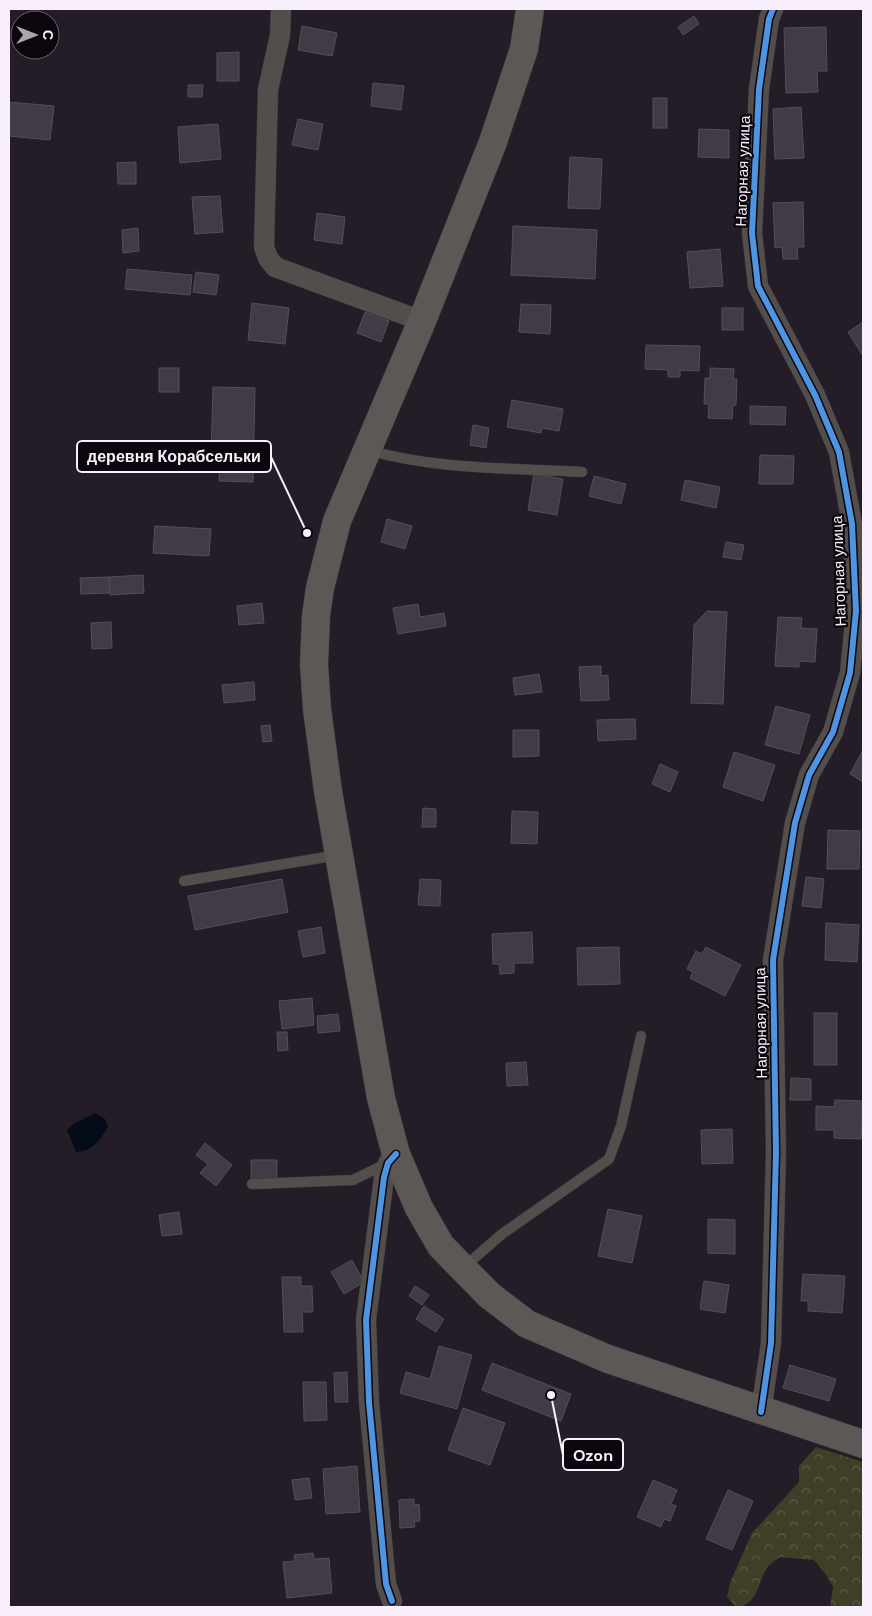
<svg xmlns="http://www.w3.org/2000/svg" width="872" height="1616" font-family="'DM Sans',sans-serif">
	<style>
		.forest { fill: url(#forest-crowns) }
		.water { fill: #030c18 }
		.building { fill: #403b45; stroke: #534f59 }
		.lines { fill: none; stroke-linecap: round; stroke-linejoin: round }
		.service-casing { stroke: #3d363f; stroke-width: 11 }
		.minor-casing { stroke: #3d363f; stroke-width: 21 }
		.secondary-casing { stroke: #3d363f; stroke-width: 29 }
		.service { stroke: #514e4c; stroke-width: 10 }
		.minor { stroke: #514e4c; stroke-width: 20 }
		.secondary { stroke: #5c5856; stroke-width: 28 }
		.cycleway-casing { stroke: #0d060e; stroke-width: 9 }
		.cycleway { stroke: #4d94e3; stroke-width: 6 }
		.labels { text-anchor: middle; stroke-width: 4.5; stroke-linejoin: round; paint-order: stroke }
		.street-label { font-size: 15px; fill: #f9eefb; stroke: #0d060e }
		.leader { fill: none; stroke: #f9eefb; stroke-width: 2 }
		.callout-dot { fill: #f9eefb; stroke: #0d060e; stroke-width: 2 }
		.callout { fill: #0d060e; stroke: #f9eefb; stroke-width: 2 }
		.callout-label { font-size: 16px; text-anchor: middle; font-weight: bold; fill: #f9eefb }
	</style>
	<defs>
		<pattern id="forest-crowns" width="20" height="18" patternUnits="userSpaceOnUse" patternTransform="scale(1.25)"><rect width="20" height="18" fill="#3f3f27"/><path d="M2 6a3 3 0 1 1 6 0M12 15a3 3 0 1 1 6 0" fill="none" stroke="#5c5b47"/></pattern>
	</defs>
	<rect width="100%" height="100%" fill="#241c26"/>
	<path class="forest" d="M816,1447L863,1462V1607H830L833,1587L825,1573L814,1560L780,1557C775,1561 768,1565 765,1571C758,1585 756,1607 736,1607L727,1597L731,1580L752,1533L799,1482V1466Z"/>
	<path class="water" d="M95,1113L105,1119L108,1126C101,1140 93,1151 76,1152L67,1130L75,1123Z"/>
	<g class="building">
		<polygon points="694,16 699,24 683,35 678,27"/>
		<polygon points="302,26 337,33 332,56 298,50"/>
		<polygon points="826,27 827,71 817,71 818,92 786,93 784,28"/>
		<polygon points="239,52 239,81 217,81 217,53"/>
		<polygon points="373,83 404,86 401,110 371,106"/>
		<polygon points="188,85 203,85 202,97 188,97"/>
		<rect x="653" y="98" width="14" height="30"/>
		<polygon points="9,102 54,106 50,140 9,136"/>
		<polygon points="801,107 804,158 775,159 773,109"/>
		<polygon points="298,119 323,124 318,150 292,145"/>
		<polygon points="218,124 221,159 180,163 178,127"/>
		<polygon points="699,129 729,130 729,158 698,157"/>
		<polygon points="570,157 602,159 600,209 568,208"/>
		<polygon points="136,162 136,184 118,184 117,163"/>
		<polygon points="220,196 223,232 195,234 192,197"/>
		<polygon points="803,202 804,247 797,247 798,259 783,259 782,247 775,248 773,203"/>
		<polygon points="317,213 345,217 342,244 314,240"/>
		<polygon points="513,226 597,230 595,279 511,275"/>
		<polygon points="138,228 139,251 123,253 122,230"/>
		<polygon points="720,249 723,286 690,288 687,252"/>
		<polygon points="127,269 192,275 190,295 125,289"/>
		<polygon points="196,272 219,275 216,295 193,292"/>
		<polygon points="252,303 289,308 285,344 248,340"/>
		<polygon points="521,304 551,305 550,334 519,332"/>
		<rect x="722" y="308" width="21" height="22"/>
		<polygon points="365,312 389,321 381,342 357,333"/>
		<polygon points="863,322 863,356 848,332"/>
		<polygon points="646,345 700,346 699,371 680,370 680,377 668,377 668,370 645,369"/>
		<rect x="159" y="368" width="20" height="24"/>
		<polygon points="710,368 734,369 733,379 737,379 736,405 733,405 732,419 708,418 709,404 704,404 705,378 710,378"/>
		<polygon points="213,387 255,388 253,482 219,481 220,460 211,459"/>
		<polygon points="512,400 563,409 559,431 542,428 541,433 507,427"/>
		<polygon points="750,406 786,407 785,425 750,424"/>
		<polygon points="473,425 489,428 486,448 470,445"/>
		<polygon points="760,455 794,456 793,484 759,484"/>
		<polygon points="534,474 563,479 557,515 528,510"/>
		<polygon points="594,476 626,484 621,504 589,496"/>
		<polygon points="685,480 720,487 716,508 681,500"/>
		<polygon points="387,519 412,526 405,549 381,542"/>
		<polygon points="155,526 211,529 209,556 153,553"/>
		<polygon points="726,542 744,545 741,560 723,557"/>
		<polygon points="143,575 144,593 110,595 109,577"/>
		<polygon points="109,577 110,593 81,594 80,578"/>
		<polygon points="262,603 264,623 239,625 237,606"/>
		<polygon points="418,604 420,617 444,613 446,626 398,634 393,608"/>
		<polygon points="707,611 727,612 723,704 691,703 694,625"/>
		<polygon points="778,617 802,618 801,628 817,629 815,662 799,661 799,667 775,666"/>
		<polygon points="111,622 112,648 92,649 91,623"/>
		<polygon points="601,666 601,676 608,675 609,700 581,701 579,667"/>
		<polygon points="539,674 542,692 515,695 513,678"/>
		<polygon points="254,682 255,700 224,703 222,685"/>
		<polygon points="776,706 810,715 799,754 765,745"/>
		<polygon points="635,719 636,739 598,741 597,720"/>
		<polygon points="270,725 272,741 263,742 261,726"/>
		<polygon points="513,730 539,730 539,756 513,757"/>
		<polygon points="863,750 863,782 850,774"/>
		<polygon points="734,752 775,765 763,801 723,787"/>
		<polygon points="660,764 678,772 670,792 652,784"/>
		<polygon points="423,808 436,809 436,827 422,827"/>
		<polygon points="512,811 538,812 537,844 511,843"/>
		<polygon points="828,830 860,831 859,869 827,869"/>
		<polygon points="806,877 824,879 821,908 802,906"/>
		<polygon points="282,879 288,912 195,930 188,896"/>
		<polygon points="420,879 441,880 440,906 418,905"/>
		<polygon points="826,923 859,925 857,962 825,960"/>
		<polygon points="321,927 325,953 303,957 298,931"/>
		<polygon points="532,932 533,963 514,963 514,973 500,974 499,964 493,964 492,934"/>
		<polygon points="619,947 620,984 578,985 577,948"/>
		<polygon points="706,947 741,965 725,996 690,978 693,972 687,969 696,951 702,954"/>
		<polygon points="312,998 314,1025 282,1029 279,1001"/>
		<rect x="814" y="1013" width="23" height="52"/>
		<polygon points="338,1014 340,1031 318,1033 317,1016"/>
		<polygon points="277,1032 287,1032 288,1050 278,1051"/>
		<polygon points="526,1062 528,1085 507,1086 506,1063"/>
		<polygon points="791,1078 811,1079 811,1100 790,1100"/>
		<polygon points="835,1100 863,1101 861,1139 834,1138 834,1130 816,1130 816,1106 834,1107"/>
		<polygon points="732,1129 733,1163 702,1164 701,1130"/>
		<polygon points="205,1143 232,1165 216,1186 200,1173 208,1164 196,1155"/>
		<rect x="251" y="1160" width="26" height="20"/>
		<polygon points="608,1209 642,1216 632,1263 598,1256"/>
		<polygon points="179,1212 182,1234 162,1236 159,1215"/>
		<polygon points="708,1219 735,1220 735,1254 708,1253"/>
		<polygon points="352,1260 364,1282 344,1294 331,1272"/>
		<polygon points="803,1274 845,1276 842,1313 808,1311 808,1301 801,1301"/>
		<polygon points="282,1277 301,1277 301,1286 312,1286 313,1312 302,1312 303,1332 284,1332"/>
		<polygon points="704,1281 729,1285 725,1313 700,1309"/>
		<polygon points="415,1286 429,1295 422,1305 409,1296"/>
		<polygon points="424,1306 444,1319 436,1332 416,1319"/>
		<polygon points="439,1346 472,1355 457,1409 400,1393 406,1372 430,1379"/>
		<polygon points="492,1363 571,1394 561,1421 482,1390"/>
		<polygon points="790,1365 836,1379 829,1401 783,1388"/>
		<polygon points="347,1372 348,1402 335,1402 334,1373"/>
		<polygon points="303,1382 326,1382 327,1420 304,1421"/>
		<polygon points="463,1408 505,1423 490,1465 448,1450"/>
		<polygon points="357,1466 360,1512 326,1514 323,1469"/>
		<polygon points="309,1478 312,1498 295,1500 292,1480"/>
		<polygon points="653,1480 677,1490 671,1504 676,1506 670,1521 664,1519 661,1527 637,1517"/>
		<polygon points="728,1490 753,1501 732,1550 706,1539"/>
		<polygon points="414,1499 414,1505 419,1504 420,1521 414,1522 415,1527 400,1528 399,1500"/>
		<polygon points="313,1553 314,1559 329,1558 332,1593 287,1598 283,1562 295,1561 294,1555"/>
	</g>
	<g class="lines">
		<g class="service-casing">
			<g id="service">
				<path d="M368,450C437,470 511,468 582,472"/>
				<polyline points="184,881 338,855"/>
				<polyline points="252,1184 353,1180 388,1163"/>
				<polyline points="463,1268 502,1234 609,1159 621,1126 641,1036"/>
			</g>
		</g>
		<g class="minor-casing">
			<g id="minor">
				<polyline points="281,9 280,35 268,90 264,247 268,258 275,267 422,321"/>
				<polyline points="761,1412 771,1343 776,1152 773,960 795,823 809,775 833,732 850,673 856,611 852,524 839,452 815,395 758,286 752,233 759,89 769,19 773,9"/>
				<polyline points="392,1601 386,1584 369,1402 366,1320 384,1177 388,1163 396,1154"/>
			</g>
		</g>
		<g class="secondary-casing">
			<polyline id="secondary" points="530,9 524,49 493,142 422,321 337,521 320,588 316,616 314,664 317,709 328,791 381,1098 396,1154 419,1208 441,1246 489,1295 527,1324 608,1359 863,1444"/>
		</g>
		<use href="#service" class="service"/>
		<use href="#minor" class="minor"/>
		<use href="#secondary" class="secondary"/>
		<g class="cycleway-casing">
			<g id="cycleway">
				<polyline points="761,1412 771,1343 776,1152 773,960 795,823 809,775 833,732 850,673 856,611 852,524 839,452 815,395 758,286 752,233 759,89 769,19 773,9"/>
				<polyline points="392,1601 386,1584 369,1402 366,1320 384,1177 388,1163 396,1154"/>
			</g>
		</g>
		<use href="#cycleway" class="cycleway"/>
	</g>
	<g class="labels">
		<g class="street-label">
			<text transform="translate(743 171) rotate(-88)" y="5">Нагорная улица</text>
			<text transform="translate(839 571) rotate(-92)" y="5">Нагорная улица</text>
			<text transform="translate(761 1023) rotate(-91)" y="5">Нагорная улица</text>
		</g>
	</g>
	<path class="leader" d="M307 533L271 457M551 1395L563 1455"/>
	<g class="callout-dot">
		<circle cx="307" cy="533" r="5"/>
		<circle cx="551" cy="1395" r="5"/>
	</g>
	<g class="callout">
		<rect x="77" y="441" width="194" height="31" rx="5"/>
		<rect x="563" y="1439" width="60" height="31" rx="5"/>
	</g>
	<g class="callout-label">
		<text x="174" y="462">деревня Корабсельки</text>
		<text x="593" y="1461">Ozon</text>
	</g>
	<rect width="872" height="1616" fill="none" stroke="#f9eefb" stroke-width="20"/>
	<g transform="translate(35 35) rotate(90)"><circle r="24" fill="#0d060e" stroke="#6b636d"/>
	<path d="M0-4L9 19L0 12L-9 19Z" fill="#aea4b0"/>
	<text y="-8" font-size="14" font-weight="bold" text-anchor="middle" fill="#f9eefb">С</text>
	</g>
</svg>
